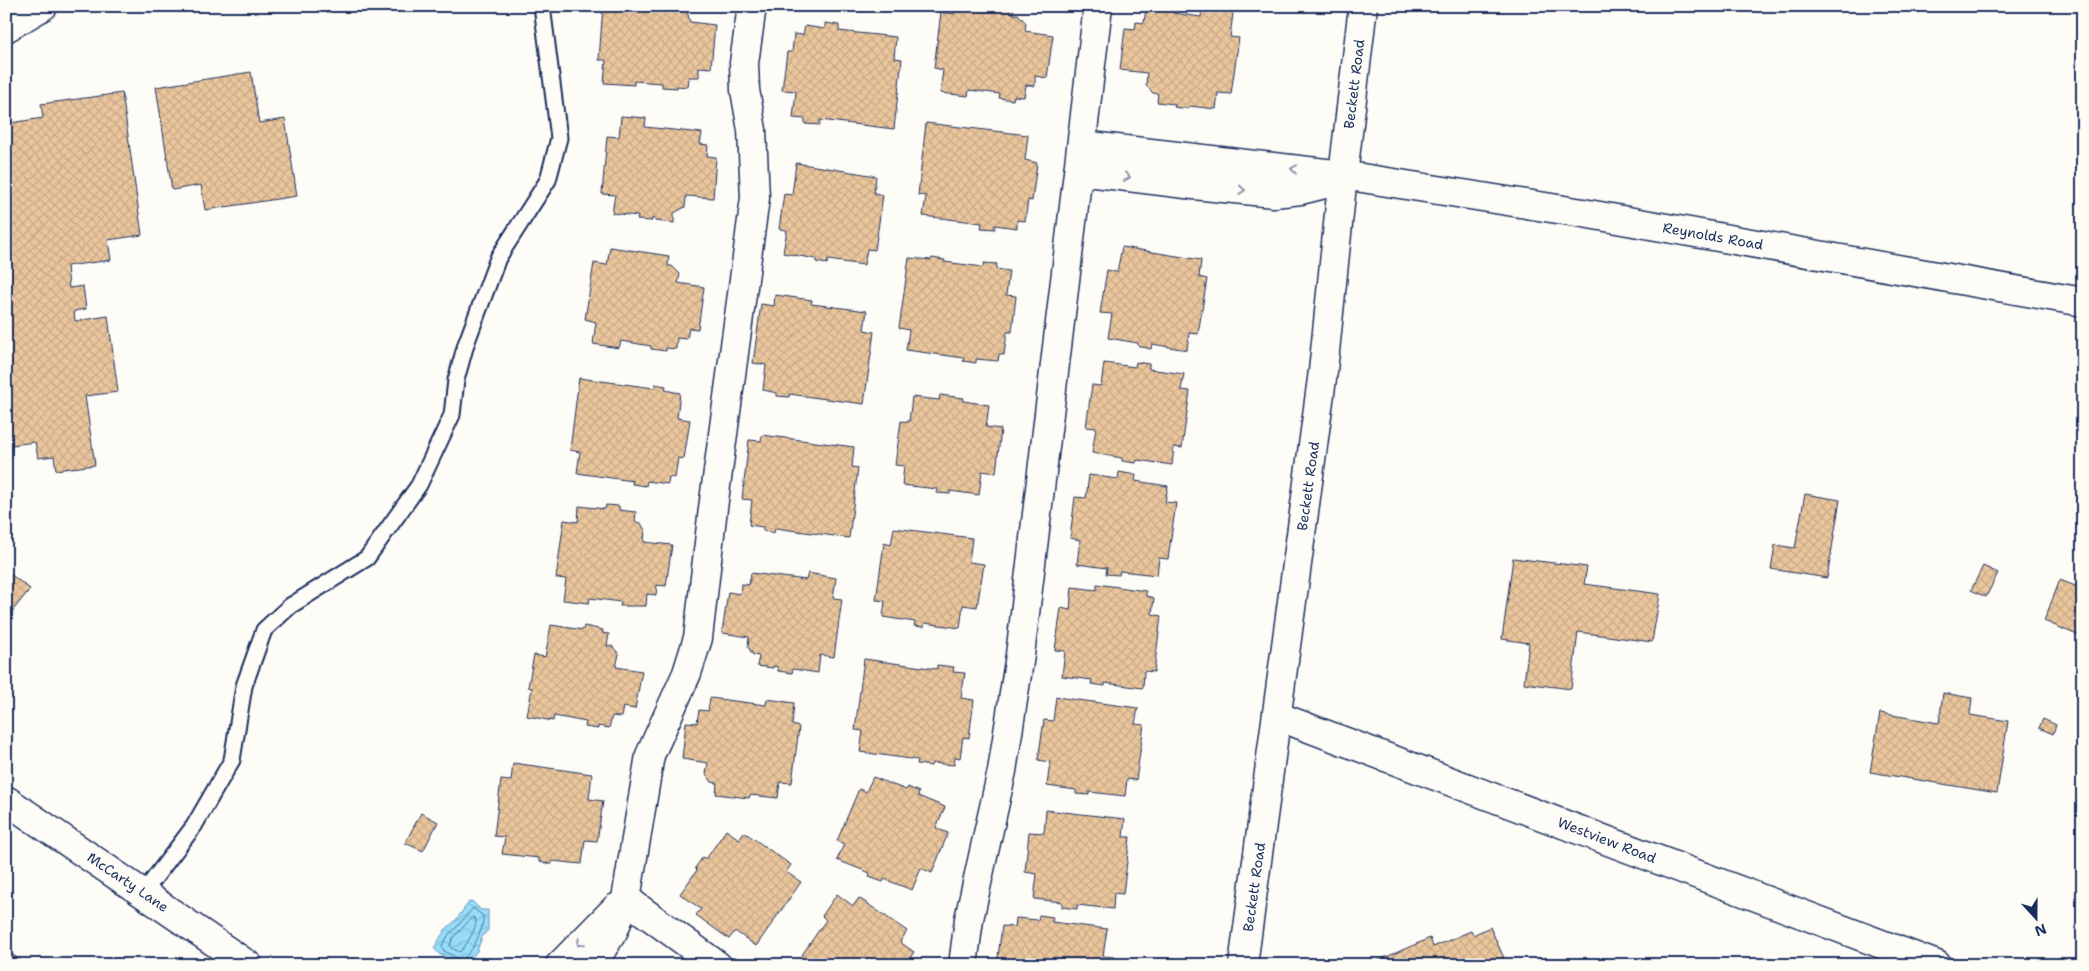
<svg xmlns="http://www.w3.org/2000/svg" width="2089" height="971" font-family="'Shantell Sans',sans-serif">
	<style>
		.water { fill: url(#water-waves); stroke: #6597bb }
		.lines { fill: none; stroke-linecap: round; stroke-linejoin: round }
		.shore { stroke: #4d759c; stroke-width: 1 }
		.building { fill: url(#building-cross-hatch); stroke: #1b2f5e }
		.service-casing { stroke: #1b2f5e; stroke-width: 19 }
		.minor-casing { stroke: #1b2f5e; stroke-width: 31 }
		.tertiary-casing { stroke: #1b2f5e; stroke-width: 31 }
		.secondary-casing { stroke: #1b2f5e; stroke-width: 31 }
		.service { stroke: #fdfcf7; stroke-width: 15 }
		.minor { stroke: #fdfcf7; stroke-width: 28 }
		.tertiary { stroke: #fdfcf7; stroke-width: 28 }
		.secondary { stroke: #fdfcf7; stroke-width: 28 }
		.oneway { stroke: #8c96aa }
		.labels { text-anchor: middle; stroke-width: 4; stroke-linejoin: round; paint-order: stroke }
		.street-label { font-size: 14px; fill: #1b2f5e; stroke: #fdfcf7 }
	</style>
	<defs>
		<pattern id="water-waves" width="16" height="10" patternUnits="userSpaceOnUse" patternTransform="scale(1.25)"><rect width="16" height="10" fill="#97ddf9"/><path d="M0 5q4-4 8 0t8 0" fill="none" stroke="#82bed8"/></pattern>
		<pattern id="building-cross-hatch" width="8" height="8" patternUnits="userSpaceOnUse" patternTransform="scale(1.25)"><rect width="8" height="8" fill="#ebc69c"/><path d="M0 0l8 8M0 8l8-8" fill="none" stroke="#c9aa89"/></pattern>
	</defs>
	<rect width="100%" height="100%" fill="#fdfcf7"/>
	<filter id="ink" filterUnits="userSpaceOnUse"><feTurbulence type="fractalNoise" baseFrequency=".02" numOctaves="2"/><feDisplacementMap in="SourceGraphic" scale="10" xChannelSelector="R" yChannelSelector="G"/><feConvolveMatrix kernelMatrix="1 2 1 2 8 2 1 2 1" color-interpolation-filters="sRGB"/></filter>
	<g filter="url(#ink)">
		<polygon class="water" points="472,901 481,910 488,910 488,930 482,937 477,951 466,965 453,965 452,960 439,954 434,948 445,930 456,920 469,902"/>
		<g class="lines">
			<g class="shore">
				<path d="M473,917L476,920C477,928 466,946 460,952L451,948L450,945L453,938Z"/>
				<path d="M457,965L456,957L444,951L442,946L449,934L456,928L473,908L483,916C484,927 478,937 473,947C469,954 463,957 462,965"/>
			</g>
		</g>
		<g class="building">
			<polygon points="603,6 683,6 687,11 690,22 715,25 711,68 699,67 699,77 689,77 688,87 677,86 677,88 662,87 662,83 634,81 634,85 604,83 606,60 599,60"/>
			<polygon points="955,6 1014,6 1013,14 1018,14 1026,23 1025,31 1053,35 1047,78 1035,76 1035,86 1026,85 1024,97 1014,96 1013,100 999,98 1000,94 969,90 968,96 940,93 943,70 934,68 941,12 954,14"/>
			<polygon points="1160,7 1174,9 1173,13 1201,17 1202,9 1233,13 1230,37 1239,38 1231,94 1218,93 1216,109 1189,106 1188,109 1174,107 1175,104 1157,102 1158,94 1153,93 1146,86 1147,73 1120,70 1125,28 1135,29 1136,22 1144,23 1146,8 1159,10"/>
			<polygon points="825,23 839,25 839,31 896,37 894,58 902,59 894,129 820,120 820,125 805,124 805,119 793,118 796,91 782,90 787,52 792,52 794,34 803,35 805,26 825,29"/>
			<polygon points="251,72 259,123 285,119 297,196 205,210 201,185 172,190 156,87"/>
			<polygon points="122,93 142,235 108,240 111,260 67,266 69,288 83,286 86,309 74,311 75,321 108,316 118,392 85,396 95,465 56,470 54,456 38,458 35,442 12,445 6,409 6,141 12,140 10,123 43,118 41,104"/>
			<polygon points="621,116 646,118 645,127 702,133 700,144 708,145 707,156 716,157 713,198 686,196 685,207 674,213 674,223 655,221 655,219 652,218 652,221 637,220 638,216 612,213 615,195 602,194 607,136 619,137"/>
			<polygon points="926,123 1028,135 1025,160 1037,163 1032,201 1028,200 1025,221 1017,220 1017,228 995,225 995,229 981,228 982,223 923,216 926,196 918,195"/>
			<polygon points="796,163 876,176 874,193 883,195 875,250 867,249 864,265 828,260 827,264 816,262 816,259 783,253 787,230 779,229 784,194 792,195"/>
			<polygon points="610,247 669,256 668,266 672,266 680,274 678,283 704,287 698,329 689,328 687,339 677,338 676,349 666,348 666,351 651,349 651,346 621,341 619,348 593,344 596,322 585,319 594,263 607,265"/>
			<polygon points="1122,247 1201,260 1199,277 1207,279 1198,334 1189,333 1187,350 1152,344 1151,349 1138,346 1138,343 1108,338 1112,314 1100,313 1107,270 1117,272"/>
			<polygon points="909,258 931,260 932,258 945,260 944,262 983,267 984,263 997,264 996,269 1009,271 1006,295 1016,296 1012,332 1007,332 1004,355 999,354 998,361 976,359 976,363 963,361 964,358 906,350 909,330 899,328"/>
			<polygon points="775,295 812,300 811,304 867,311 864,330 874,332 864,404 789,394 789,397 777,396 777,393 763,390 766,365 753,363 761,304 774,306"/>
			<polygon points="1136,362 1149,364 1149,369 1184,374 1181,390 1190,391 1182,448 1174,447 1172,465 1137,460 1136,463 1122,461 1122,458 1092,453 1096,428 1086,427 1092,385 1101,386 1104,363 1135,367"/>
			<polygon points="579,378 654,388 655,384 666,386 665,390 680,393 677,418 690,420 684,459 678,458 675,478 669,477 668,484 647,481 646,486 632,484 633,481 577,473 580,452 570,450"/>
			<polygon points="940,395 964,398 963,401 989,405 986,427 1001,429 996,473 982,471 979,495 950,491 950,494 936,493 937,489 902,485 904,466 895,465 901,421 909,422 912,397 939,400"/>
			<polygon points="762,435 854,447 852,467 858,468 849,538 775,528 774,533 763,531 763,527 749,525 752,500 742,499 749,440 761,441"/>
			<polygon points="1119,472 1136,475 1135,481 1168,486 1165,502 1176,503 1168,559 1159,558 1157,575 1120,571 1119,575 1106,574 1107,568 1077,564 1080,540 1070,538 1075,497 1086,498 1089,475 1118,479"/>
			<polygon points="1805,494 1840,500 1827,578 1771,569 1775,545 1795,548"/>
			<polygon points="606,505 619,506 619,510 636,512 635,522 641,523 645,531 644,542 672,545 666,586 657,585 656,595 647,594 646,606 620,606 621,602 590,598 589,603 563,600 566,579 556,578 564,520 578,522 579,506 605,509"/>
			<polygon points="894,528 972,538 969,562 984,564 977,607 963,605 960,628 925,623 924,627 914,626 915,622 883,617 885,601 876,600 884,543 891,545"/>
			<polygon points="1513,558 1587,567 1584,584 1660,594 1652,642 1578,632 1571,689 1524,683 1529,643 1502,639"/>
			<polygon points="1983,566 1998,573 1986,597 1971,590"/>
			<polygon points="6,571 30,589 6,619"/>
			<polygon points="751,573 806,580 808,573 836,578 833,598 842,599 834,657 820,655 818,673 793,669 792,673 778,671 778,667 773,666 773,668 757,666 759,656 753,655 748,647 749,637 722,633 728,592 740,594 741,584 749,585"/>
			<polygon points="2060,580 2083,589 2082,637 2044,621"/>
			<polygon points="1097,584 1146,591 1146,596 1154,598 1152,614 1161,616 1154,672 1144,671 1143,688 1105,683 1105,686 1091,684 1092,680 1062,676 1065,651 1055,650 1061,608 1070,610 1072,587 1097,590"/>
			<polygon points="551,625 583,630 584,626 603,630 602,633 609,634 607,646 612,646 619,654 616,667 642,671 635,709 623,707 621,717 612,716 609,728 598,726 598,729 585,727 586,722 554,716 553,721 527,716 532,688 528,687 534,655 545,657"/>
			<polygon points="864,659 937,669 937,665 954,667 953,672 965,673 961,698 974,700 969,738 963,737 960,758 955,757 954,765 932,763 931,766 917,764 918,760 860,752 863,731 855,730"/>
			<polygon points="1943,693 1972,698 1970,715 2008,721 1997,793 1870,772 1880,713 1939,723"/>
			<polygon points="1056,697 1138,708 1135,724 1144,725 1136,780 1127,779 1125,796 1089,792 1089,795 1076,794 1076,790 1047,786 1050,762 1038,760 1044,720 1053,721"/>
			<polygon points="710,698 766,705 767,699 794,703 792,725 799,727 792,783 780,782 778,798 750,795 749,798 716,794 717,783 712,782 706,774 708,763 682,759 686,722 697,723 699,710 708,711"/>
			<polygon points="2043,719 2056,725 2053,734 2039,728"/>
			<polygon points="513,763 592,774 589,799 603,801 597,841 585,840 582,864 552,861 552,864 550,864 539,862 539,858 502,854 505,837 494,836 501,780 511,781"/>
			<polygon points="873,777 906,790 908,787 919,792 918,796 945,807 936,828 948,833 932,873 921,868 912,890 884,879 883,882 869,877 870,873 837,860 844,844 837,841 859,789 866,792"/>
			<polygon points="1046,810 1125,819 1123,837 1130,837 1123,894 1114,893 1113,909 1077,905 1077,909 1062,907 1062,902 1034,899 1037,874 1025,872 1029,832 1044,833"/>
			<polygon points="421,813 438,822 423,851 405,843"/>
			<polygon points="726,830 739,839 744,832 791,865 786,872 801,882 756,946 735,931 729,939 696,915 701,909 680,894 697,870 695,868 703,857 706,859"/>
			<polygon points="837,894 853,906 859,898 907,931 900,942 914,952 905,965 795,965 826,920 822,916"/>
			<polygon points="1039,915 1053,917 1052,922 1107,929 1103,956 1114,957 1113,965 997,965 1002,926 1015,927 1016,918 1038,920"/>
			<polygon points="1490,927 1504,958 1494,962 1495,965 1368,965 1430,938 1433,947 1471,931 1473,935"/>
			<polygon points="6,950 27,965 6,965"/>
		</g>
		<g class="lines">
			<g class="service-casing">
				<polyline id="service" points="144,892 194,826 232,760 244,686 264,630 290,606 367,558 419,485 452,415 456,380 466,344 498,258 548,180 559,138 542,6"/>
			</g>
			<g class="minor-casing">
				<g id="minor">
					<polyline points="1082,145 1343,175 1583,213 2083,302"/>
					<polyline points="1079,171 1194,185 1274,193 1301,190 1321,185 1339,177"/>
					<polyline points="1277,716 1937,965"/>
					<polyline points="626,899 717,965"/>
					<polyline points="560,965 616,908"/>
					<polyline points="592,965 614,930 626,899 650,755 687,673 698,638 713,508 755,198 752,130 745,90 744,63 752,6"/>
					<polyline points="963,965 969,919 1002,771 1020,655 1098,6"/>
				</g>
			</g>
			<g class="tertiary-casing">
				<g id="tertiary">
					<polyline points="6,800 248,965"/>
					<polyline points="1243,965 1323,371 1343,175 1363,6"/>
				</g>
			</g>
			<g class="secondary-casing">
				<polyline id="secondary" points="6,28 43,6"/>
			</g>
			<use href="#service" class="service"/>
			<use href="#minor" class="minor"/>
			<use href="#tertiary" class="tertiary"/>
			<use href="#secondary" class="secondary"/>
		</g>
		<defs><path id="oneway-chevron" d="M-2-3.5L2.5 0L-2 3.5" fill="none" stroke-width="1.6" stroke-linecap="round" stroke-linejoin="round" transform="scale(1.25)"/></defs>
		<g class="oneway">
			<use href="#oneway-chevron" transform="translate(1294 169) rotate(-172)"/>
			<use href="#oneway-chevron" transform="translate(1127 177) rotate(7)"/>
			<use href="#oneway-chevron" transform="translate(1242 190) rotate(5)"/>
			<use href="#oneway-chevron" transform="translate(580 943) rotate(135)"/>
		</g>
	</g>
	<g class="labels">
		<g class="street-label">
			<text transform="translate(1354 84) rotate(-83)" y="5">Beckett Road</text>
			<text transform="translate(1713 236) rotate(10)" y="5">Reynolds Road</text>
			<text transform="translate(1308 486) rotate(-82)" y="5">Beckett Road</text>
			<text transform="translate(1607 840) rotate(21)" y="5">Westview Road</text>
			<text transform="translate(128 882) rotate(34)" y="5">McCarty Lane</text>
			<text transform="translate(1254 887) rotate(-82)" y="5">Beckett Road</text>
		</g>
	</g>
	<rect width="2089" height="971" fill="none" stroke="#fdfcf7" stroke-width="25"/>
	<rect x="12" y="12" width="2064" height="946" fill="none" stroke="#1b2f5e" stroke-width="2" filter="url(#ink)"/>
	<g transform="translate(2036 918) rotate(159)" stroke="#fdfcf7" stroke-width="4" paint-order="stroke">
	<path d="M0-4L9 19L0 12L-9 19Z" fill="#1b2f5e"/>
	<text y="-8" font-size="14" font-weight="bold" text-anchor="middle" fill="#1b2f5e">N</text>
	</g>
</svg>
